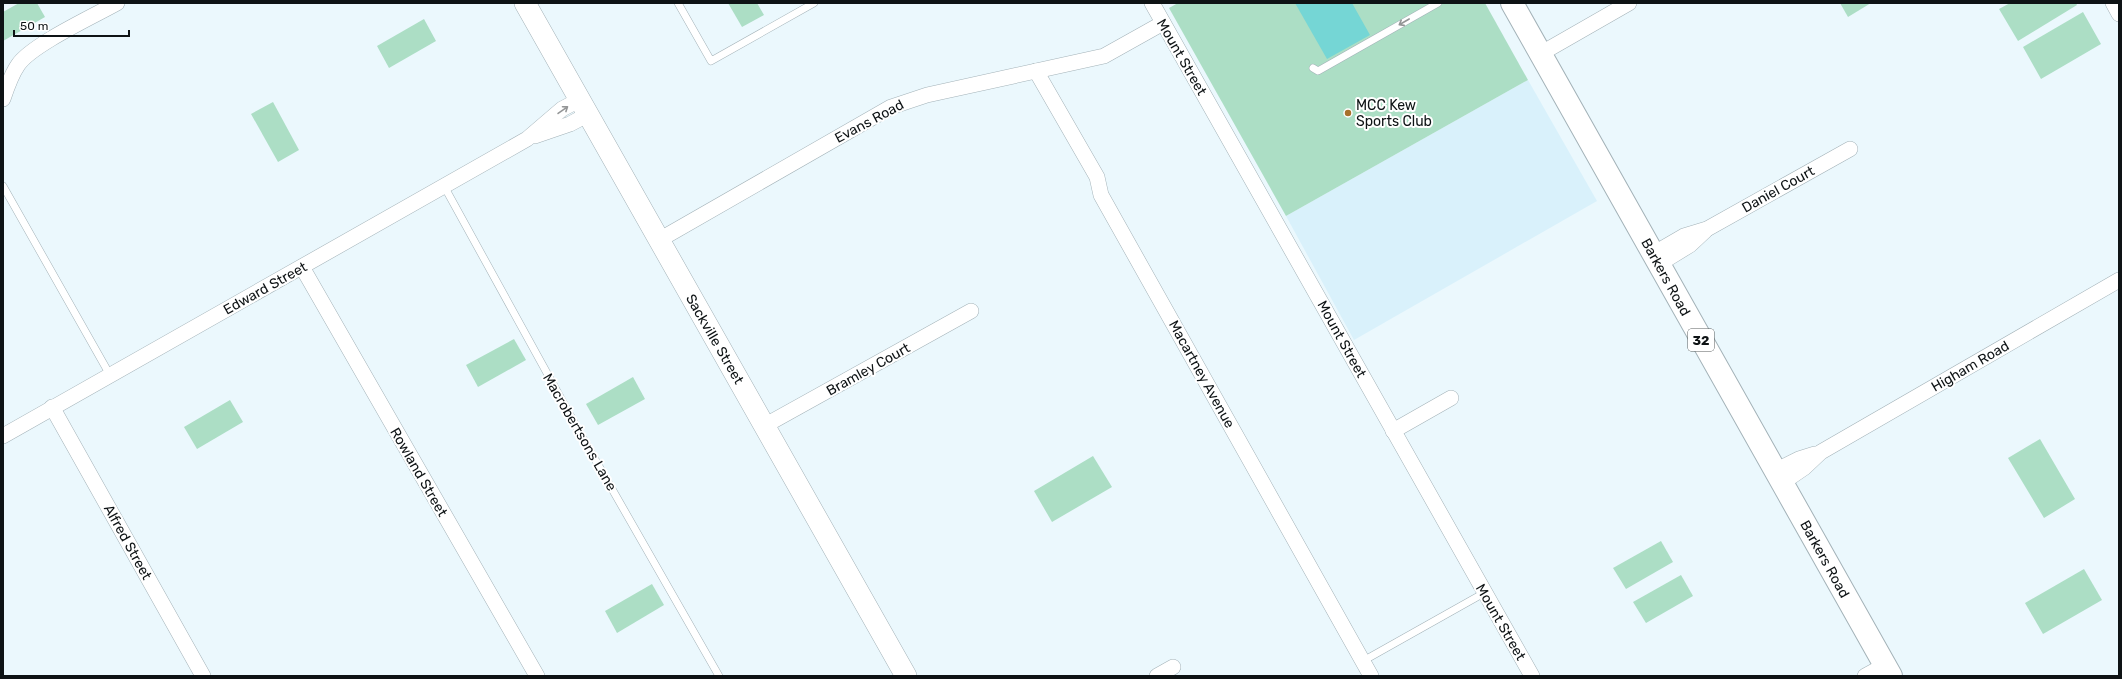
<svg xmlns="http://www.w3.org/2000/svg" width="2122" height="679" font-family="Rubik,sans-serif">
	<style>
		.built { fill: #d9f1fb }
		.green { fill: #acdec5 }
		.building { fill: #75d6d5 }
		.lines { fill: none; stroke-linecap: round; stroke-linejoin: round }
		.lane-casing { stroke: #a3b2b8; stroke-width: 8 }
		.street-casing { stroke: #a3b2b8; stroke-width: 16 }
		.secondary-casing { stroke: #a3b2b8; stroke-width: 22 }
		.primary-casing { stroke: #a3b2b8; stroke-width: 24 }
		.lane { stroke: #fff; stroke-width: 7 }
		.street { stroke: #fff; stroke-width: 15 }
		.secondary { stroke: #fff; stroke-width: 21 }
		.primary { stroke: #fff; stroke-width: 22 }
		.oneway { stroke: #939596 }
		.poi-dot { fill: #a7712b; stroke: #fff; stroke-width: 1.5 }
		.labels { text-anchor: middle; stroke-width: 4; stroke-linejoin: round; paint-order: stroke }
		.shield { fill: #fff; stroke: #565a5b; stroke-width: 1 }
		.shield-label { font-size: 13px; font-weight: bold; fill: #0e1315 }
		.street-label { font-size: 14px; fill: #0e1315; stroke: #fff }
		.poi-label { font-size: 14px; fill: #0e1315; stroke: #fff; text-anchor: start }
	</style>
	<rect width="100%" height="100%" fill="#ebf8fd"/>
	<polygon class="built" points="1528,80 1597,201 1354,340 1286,216"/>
	<g class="green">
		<polygon points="19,3 37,3 45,17 3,41 3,12"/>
		<polygon points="728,3 757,3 764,15 742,27"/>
		<polygon points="1178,3 1485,3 1528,80 1286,216 1169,8"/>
		<polygon points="1840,3 1871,3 1848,17"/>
		<polygon points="2010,3 2076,3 2077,5 2018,41 1999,9"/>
		<polygon points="2083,12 2101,44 2041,79 2023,47"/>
		<polygon points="424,19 436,41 389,68 377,46"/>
		<polygon points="273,102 299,150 278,162 251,114"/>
		<polygon points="514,339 526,360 478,387 466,365"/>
		<polygon points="633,377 645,399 598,425 586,404"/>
		<polygon points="230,400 243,422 197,449 184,427"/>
		<polygon points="2040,439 2075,499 2044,518 2008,458"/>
		<polygon points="1093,456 1112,487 1052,522 1034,491"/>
		<polygon points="1661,541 1673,562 1626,589 1613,568"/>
		<polygon points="2084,569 2102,600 2043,634 2025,603"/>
		<polygon points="1681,575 1693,596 1646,623 1633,602"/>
		<polygon points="652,584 664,605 617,633 605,611"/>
	</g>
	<polygon class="building" points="1295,3 1352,3 1370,35 1327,59"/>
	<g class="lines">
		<g class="lane-casing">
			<g id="lane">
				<polyline points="678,3 711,61 814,3"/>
				<polyline points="1313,68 1318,71 1438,3"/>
				<polyline points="3,186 110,375"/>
				<polyline points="444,186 580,433 719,676"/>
				<polyline points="1363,661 1484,593"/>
			</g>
		</g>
		<g class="street-casing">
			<g id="street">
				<polyline points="1152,3 1532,676"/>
				<polyline points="2113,3 2119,14"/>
				<polyline points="1540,54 1629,3"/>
				<polyline points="1036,71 1097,177 1101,195 1371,676"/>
				<path d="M3,99C7,87 11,75 18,65C31,45 94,16 117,3"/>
				<polyline points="535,136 570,124 587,115"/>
				<polyline points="659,240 891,107 927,95 1104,56 1163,23"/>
				<polyline points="1653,254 1684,236 1707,229 1850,149"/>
				<polyline points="1659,264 1690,245 1705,231"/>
				<polyline points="302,267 537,676"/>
				<polyline points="52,407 203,676"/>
				<polyline points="764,426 971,311"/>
				<polyline points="1393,431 1451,398"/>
				<polyline points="3,436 527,139 562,109 579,100"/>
				<polyline points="1775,471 1799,459 1815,454"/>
				<polyline points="1782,483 1804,468 1821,452 2119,280"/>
				<polyline points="1157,676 1173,667"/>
				<polyline points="1865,676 1885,665"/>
			</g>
		</g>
		<g class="secondary-casing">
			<polyline id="secondary" points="525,3 906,676"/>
		</g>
		<g class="primary-casing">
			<polyline id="primary" points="1512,3 1891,676"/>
		</g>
		<use href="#lane" class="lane"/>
		<use href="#street" class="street"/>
		<use href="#secondary" class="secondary"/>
		<use href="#primary" class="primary"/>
	</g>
	<defs><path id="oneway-shaft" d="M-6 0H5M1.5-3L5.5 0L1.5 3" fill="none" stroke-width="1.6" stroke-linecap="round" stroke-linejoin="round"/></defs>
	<g class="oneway">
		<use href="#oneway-shaft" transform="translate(1404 22) rotate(150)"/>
		<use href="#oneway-shaft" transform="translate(563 110) rotate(-35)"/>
	</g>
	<circle class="poi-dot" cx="1348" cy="113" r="4"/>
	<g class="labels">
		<rect class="shield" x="1688" y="329" width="26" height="22" rx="3"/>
		<g class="shield-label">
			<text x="1701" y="345">32</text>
		</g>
		<g class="street-label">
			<text transform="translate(1182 57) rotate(60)" y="5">Mount Street</text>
			<text transform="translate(869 121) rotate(-28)" y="5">Evans Road</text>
			<text transform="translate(1778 189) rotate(-29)" y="5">Daniel Court</text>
			<text transform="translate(1666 277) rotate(61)" y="5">Barkers Road</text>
			<text transform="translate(265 288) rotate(-29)" y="5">Edward Street</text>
			<text transform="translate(715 339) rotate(60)" y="5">Sackville Street</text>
			<text transform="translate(1342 339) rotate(61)" y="5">Mount Street</text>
			<text transform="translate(1970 366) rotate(-30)" y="5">Higham Road</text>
			<text transform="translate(868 369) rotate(-29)" y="5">Bramley Court</text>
			<text transform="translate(1202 374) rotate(61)" y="5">Macartney Avenue</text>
			<text transform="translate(580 432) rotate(60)" y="5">Macrobertsons Lane</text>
			<text transform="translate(419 472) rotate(60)" y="5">Rowland Street</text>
			<text transform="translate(128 542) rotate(61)" y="5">Alfred Street</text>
			<text transform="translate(1825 559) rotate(61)" y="5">Barkers Road</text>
			<text transform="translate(1501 622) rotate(60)" y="5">Mount Street</text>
		</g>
		<g class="poi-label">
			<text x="1356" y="110">MCC Kew<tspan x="1356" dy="16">Sports Club</tspan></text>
		</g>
	</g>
	<rect width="2122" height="679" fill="none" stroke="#0e1315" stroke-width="8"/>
	<path d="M14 30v6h115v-6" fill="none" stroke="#0e1315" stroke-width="2"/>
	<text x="20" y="30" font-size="12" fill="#0e1315" stroke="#ffffff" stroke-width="3" paint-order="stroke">50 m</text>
</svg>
